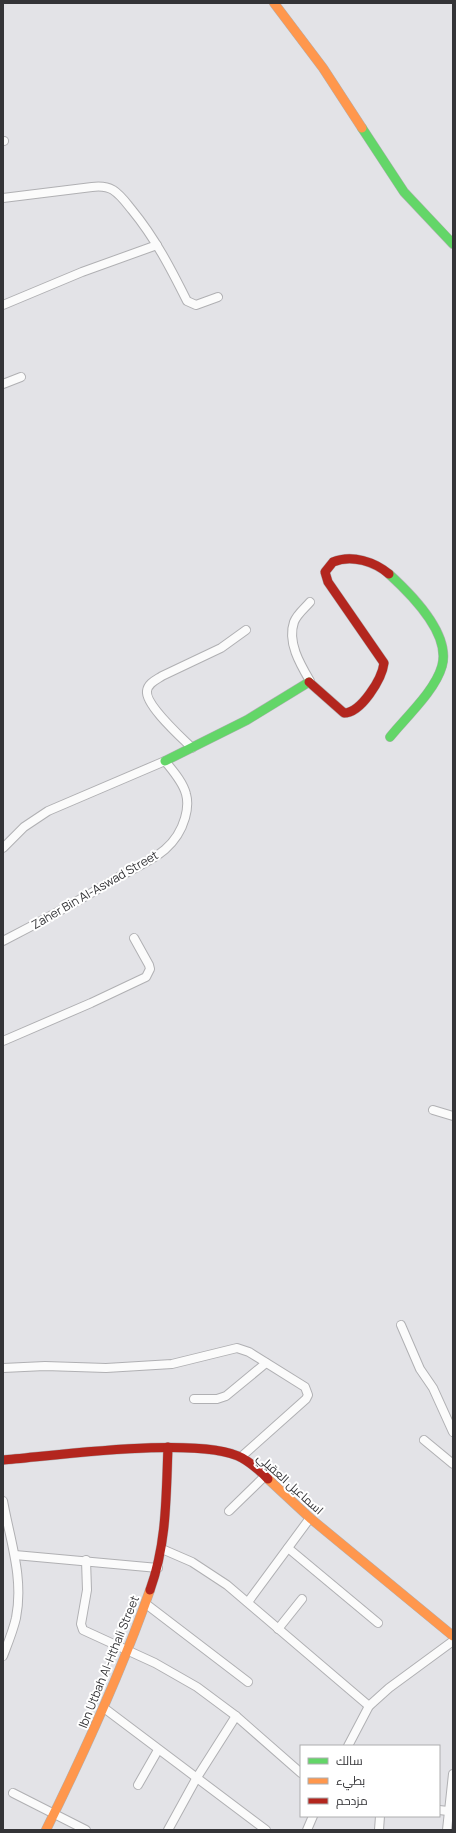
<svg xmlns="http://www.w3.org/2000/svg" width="456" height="1833" font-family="Manrope,Cairo,sans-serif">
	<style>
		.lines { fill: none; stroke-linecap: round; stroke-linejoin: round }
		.street-casing { stroke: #b0b0b3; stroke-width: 10 }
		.fast-casing { stroke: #b0b0b3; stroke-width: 10 }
		.slow-casing { stroke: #b0b0b3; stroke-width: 10 }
		.jam-casing { stroke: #b0b0b3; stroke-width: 10 }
		.street { stroke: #fbfbfb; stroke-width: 8 }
		.fast { stroke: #63d668; stroke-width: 9 }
		.slow { stroke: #ff974d; stroke-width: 9 }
		.jam { stroke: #b3261e; stroke-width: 9 }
		.labels { text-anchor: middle; stroke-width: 4; stroke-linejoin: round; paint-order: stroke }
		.street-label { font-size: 12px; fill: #343437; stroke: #fff }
	</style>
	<rect width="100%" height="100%" fill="#e3e3e7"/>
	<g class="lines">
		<g class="street-casing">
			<g id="street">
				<polyline points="3,141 4,141"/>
				<path d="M3,198L92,187C100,186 106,186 113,190C121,195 127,204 132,210C155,238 171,269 187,301L196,305L218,297"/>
				<polyline points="3,305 82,272 157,245"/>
				<polyline points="3,384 21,377"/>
				<path d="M310,681C300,664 287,642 294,622C297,614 305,608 310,602"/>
				<path d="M192,748C182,738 145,705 147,691C148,683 156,680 162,676L221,648L246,630"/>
				<path d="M3,848L24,827L48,811L165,761C173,771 183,782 186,794C188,801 187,811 185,818C175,853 146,861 117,878C80,900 42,921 3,941"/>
				<polyline points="3,1041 91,1003 146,977 150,969 149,965 134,938"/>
				<polyline points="433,1110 453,1116"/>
				<polyline points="401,1325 420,1369 433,1388 453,1432"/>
				<polyline points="3,1368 45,1366 106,1368 172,1364 237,1348 249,1352 305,1387 308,1395 306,1399 241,1457"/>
				<polyline points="194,1399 217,1399 226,1396 266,1363"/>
				<polyline points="424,1440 453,1464"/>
				<path d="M3,1501C10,1540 24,1578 16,1618C13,1631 8,1643 3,1656"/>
				<polyline points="229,1511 265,1476"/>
				<polyline points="288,1548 378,1623"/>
				<polyline points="162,1549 192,1562 227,1585 369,1706"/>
				<polyline points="15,1555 158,1568"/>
				<polyline points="86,1560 87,1590 81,1624 83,1630 155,1663 197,1687 236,1716 301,1773"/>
				<polyline points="248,1602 310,1518"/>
				<polyline points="146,1604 248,1682"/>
				<polyline points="278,1629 302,1599"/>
				<polyline points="104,1708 266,1830"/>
				<polyline points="348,1746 369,1706 389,1688 453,1641"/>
				<polyline points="138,1785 158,1750"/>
				<polyline points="13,1793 86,1830"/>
				<polyline points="439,1810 448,1811"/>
				<polyline points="168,1830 196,1779 236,1716"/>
				<polyline points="307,1830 313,1816"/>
				<polyline points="379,1830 380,1816"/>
				<polyline points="447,1830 453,1774"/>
			</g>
		</g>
		<g class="fast-casing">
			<g id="fast">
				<polyline points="362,128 404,192 453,244"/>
				<path d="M389,574C411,594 451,634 442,666C435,691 406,717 390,737"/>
				<polyline points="165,761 247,720 309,682"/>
			</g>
		</g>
		<g class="slow-casing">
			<g id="slow">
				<polyline points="274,3 323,68 362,128"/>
				<polyline points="268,1479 310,1518 453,1636"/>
				<path d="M46,1830C85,1751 121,1673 150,1590"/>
			</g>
		</g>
		<g class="jam-casing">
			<g id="jam">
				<path d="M309,682L344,713C361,713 382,679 384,663L328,582L325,572L333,562C352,554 375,562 389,574"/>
				<path d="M3,1460C53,1456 202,1435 242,1458C251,1463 260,1471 268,1479"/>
				<path d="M150,1590C167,1543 166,1496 168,1447"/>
			</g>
		</g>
		<use href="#street" class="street"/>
		<use href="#fast" class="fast"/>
		<use href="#slow" class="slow"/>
		<use href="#jam" class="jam"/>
	</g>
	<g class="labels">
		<g class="street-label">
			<text transform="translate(95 890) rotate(-30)" y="4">Zaher Bin Al-Aswad Street</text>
			<text transform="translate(290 1484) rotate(42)" y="4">اسماعيل العقيلي</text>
			<text transform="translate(109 1662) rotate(-68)" y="4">Ibn Utbah Al-Hthali Street</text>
		</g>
	</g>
	<rect width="456" height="1833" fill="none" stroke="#343437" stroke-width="8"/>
	<rect x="300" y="1745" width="140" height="72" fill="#ffffff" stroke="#aeaeaf"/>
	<rect x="308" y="1758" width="20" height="6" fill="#63d668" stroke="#aeaeaf"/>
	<text x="336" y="1765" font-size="12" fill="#343437">سالك</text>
	<rect x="308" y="1778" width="20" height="6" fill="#ff974d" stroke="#aeaeaf"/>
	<text x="336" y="1785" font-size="12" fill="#343437">بطيء</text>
	<rect x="308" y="1798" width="20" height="6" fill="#b3261e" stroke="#aeaeaf"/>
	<text x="336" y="1805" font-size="12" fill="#343437">مزدحم</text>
</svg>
